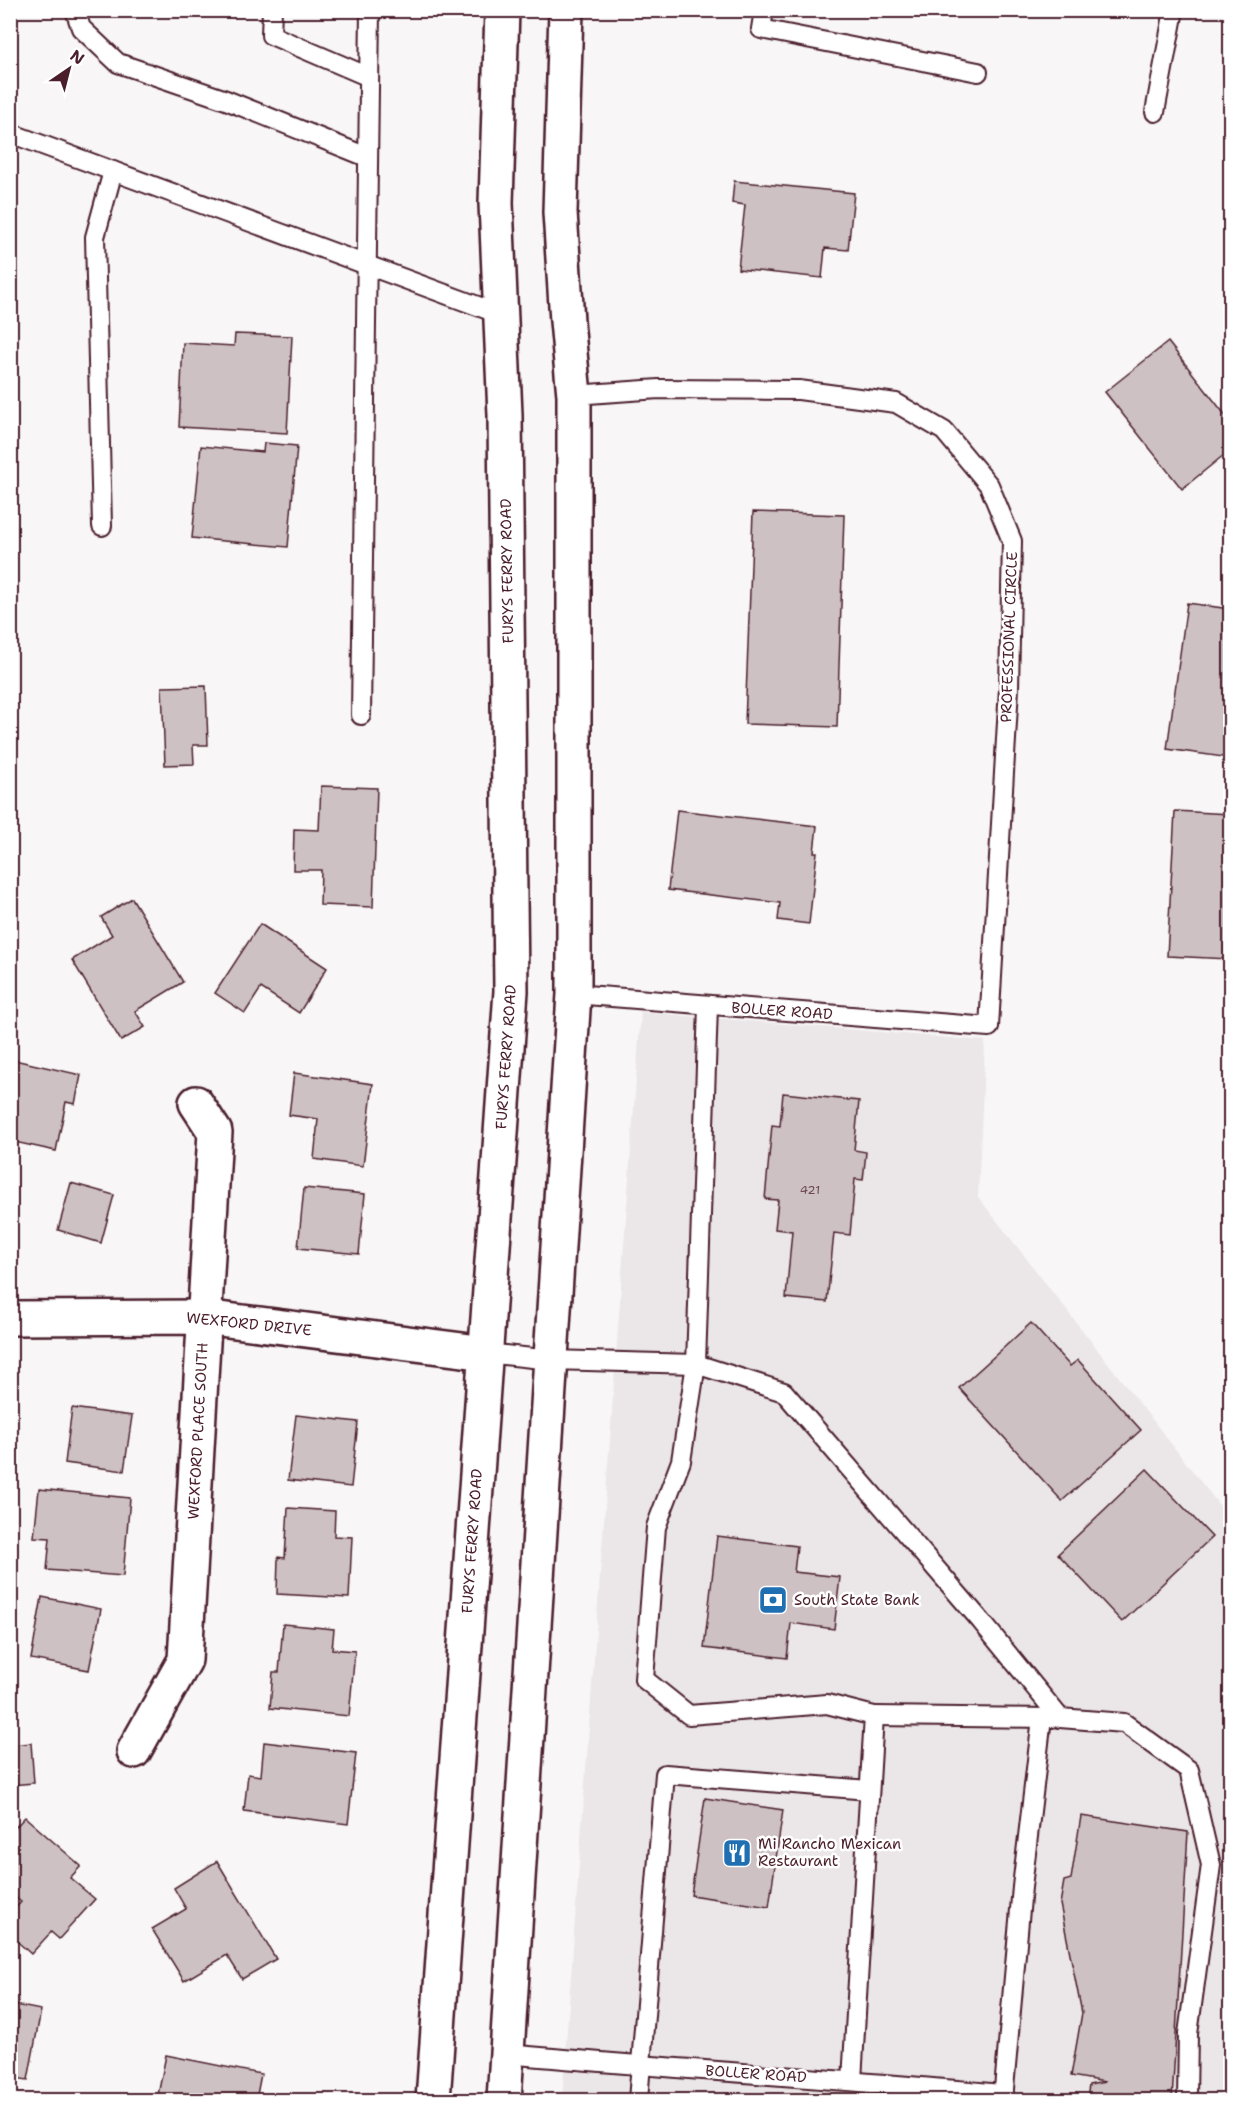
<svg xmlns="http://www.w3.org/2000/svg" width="1241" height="2111" font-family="'Shantell Sans',sans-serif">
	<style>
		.built { fill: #ebe6e8 }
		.building { fill: #cdc1c4; stroke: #4a1f2b; stroke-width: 1.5 }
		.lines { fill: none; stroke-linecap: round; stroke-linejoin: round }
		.service-casing { stroke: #4a1f2b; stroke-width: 22 }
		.minor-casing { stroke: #4a1f2b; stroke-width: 38 }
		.secondary-casing { stroke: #4a1f2b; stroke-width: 38 }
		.service { stroke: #fff; stroke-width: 18 }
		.minor { stroke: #fff; stroke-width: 33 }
		.secondary { stroke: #fff; stroke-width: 33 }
		.labels { text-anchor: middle; stroke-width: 5; stroke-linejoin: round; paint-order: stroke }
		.number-label { font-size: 12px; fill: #6b4851 }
		.street-label { font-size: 15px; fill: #4a1f2b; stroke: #fff }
		.poi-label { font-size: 15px; fill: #4a1f2b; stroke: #fff; text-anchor: start }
	</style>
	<rect width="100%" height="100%" fill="#f8f6f7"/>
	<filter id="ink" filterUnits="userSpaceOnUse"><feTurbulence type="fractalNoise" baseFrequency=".0167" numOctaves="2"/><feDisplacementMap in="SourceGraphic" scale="12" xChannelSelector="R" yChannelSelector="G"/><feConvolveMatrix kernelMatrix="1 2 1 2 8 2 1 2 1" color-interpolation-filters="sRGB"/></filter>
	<g filter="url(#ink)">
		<polygon class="built" points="641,1012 985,1041 978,1197 1230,1519 1230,2100 562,2100"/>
		<g class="building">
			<polygon points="734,181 854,193 848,250 825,248 822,278 738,269 745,205 732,203"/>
			<polygon points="235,334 292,336 287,433 179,427 183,343 234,346"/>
			<polygon points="1168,342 1230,421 1230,450 1182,489 1105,392"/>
			<polygon points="10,441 17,444 10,461"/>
			<polygon points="264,443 297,446 288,547 192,538 201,446 263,452"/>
			<polygon points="753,512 844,515 837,727 745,724"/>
			<polygon points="1187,603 1230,609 1230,758 1167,749"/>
			<polygon points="206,686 208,745 193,745 194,764 165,765 162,687"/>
			<polygon points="321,786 377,788 373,907 320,905 321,870 293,870 294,829 319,830"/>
			<polygon points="677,810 817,826 814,852 817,852 809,924 778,920 780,903 668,890"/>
			<polygon points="1175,811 1230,814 1230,959 1167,956"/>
			<polygon points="132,898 183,982 135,1011 145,1027 121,1041 72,960 112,935 101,917"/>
			<polygon points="260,924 327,968 299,1013 261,988 245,1013 215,993"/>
			<polygon points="10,1059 81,1075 75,1104 66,1102 56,1151 10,1141"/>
			<polygon points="294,1073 373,1084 363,1166 314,1159 318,1119 289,1115"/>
			<polygon points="783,1093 859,1101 854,1150 866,1152 863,1180 855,1179 850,1235 834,1233 827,1302 786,1298 792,1231 775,1229 778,1200 765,1199 772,1125 780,1126"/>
			<polygon points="71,1183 114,1195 101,1243 58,1230"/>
			<polygon points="304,1188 365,1194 359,1254 298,1248"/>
			<polygon points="1031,1323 1070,1366 1078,1360 1141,1430 1062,1501 959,1388"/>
			<polygon points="72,1408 132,1416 124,1471 65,1463"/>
			<polygon points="296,1415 358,1422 351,1487 288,1480"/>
			<polygon points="1147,1469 1212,1537 1122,1622 1058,1554"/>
			<polygon points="39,1489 130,1498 123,1576 47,1570 50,1538 34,1537"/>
			<polygon points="288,1508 335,1511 334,1536 352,1537 349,1598 277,1594 278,1557 285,1558"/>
			<polygon points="717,1536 797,1546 794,1572 840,1577 834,1629 791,1623 787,1658 704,1648"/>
			<polygon points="42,1597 101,1609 89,1670 31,1659"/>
			<polygon points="283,1624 334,1629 332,1649 355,1651 349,1716 270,1708 273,1672 279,1672"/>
			<polygon points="10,1717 13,1745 31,1743 34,1783 10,1785"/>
			<polygon points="264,1742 356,1753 348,1824 244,1811 248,1774 261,1776"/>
			<polygon points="705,1798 783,1810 769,1907 691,1895"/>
			<polygon points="1081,1816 1188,1832 1172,2100 1087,2100 1089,2085 1105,2082 1071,2076 1082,2013 1060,1904 1064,1881 1071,1879"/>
			<polygon points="25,1817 81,1866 70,1878 95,1899 59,1939 51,1932 31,1954 10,1935 10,1914 21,1902 10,1893 10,1833"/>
			<polygon points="217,1861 276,1959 242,1979 227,1955 184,1981 152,1929 186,1909 174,1888"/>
			<polygon points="10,2004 41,2010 28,2080 15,2078 10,2100"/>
			<polygon points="166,2055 261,2074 256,2100 157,2100"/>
		</g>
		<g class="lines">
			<g class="service-casing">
				<g id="service">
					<polyline points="75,10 81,28 118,63 226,100 367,157"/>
					<polyline points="272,10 271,35 369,77"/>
					<polyline points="764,10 761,29 978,72"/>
					<polyline points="1155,112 1174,10"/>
					<polyline points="10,133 502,315"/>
					<polyline points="574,395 659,389 799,390 896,403 944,431 989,485 1012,541 1009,688 989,1027 574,994"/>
					<polyline points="102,526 95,237 113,171"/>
					<polyline points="361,715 370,10"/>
					<polyline points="708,1006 696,1364 681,1461 656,1527 644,1679 689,1715 827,1704 874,1716 852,2080"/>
					<polyline points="486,1353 551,1360 696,1364 784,1392 981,1621 1060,1718 1124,1723 1189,1770 1211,1865 1188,2034 1187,2100"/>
					<polyline points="874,1716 1052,1718"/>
					<path d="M507,2054C673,2069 839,2079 1004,2094"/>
					<polyline points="638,2100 665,1774 869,1790"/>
					<polyline points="1003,2100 1022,1887 1042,1718"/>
				</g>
			</g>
			<g class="minor-casing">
				<g id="minor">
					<polyline points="10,1318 204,1317 486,1353"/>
					<polyline points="134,1751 185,1660 215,1132 196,1103"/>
				</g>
			</g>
			<g class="secondary-casing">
				<g id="secondary">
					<polyline points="433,2100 511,991 505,415 496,203 502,10"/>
					<polyline points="504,2100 574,994 574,395 567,321 560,212 566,10"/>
				</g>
			</g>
			<use href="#service" class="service"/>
			<use href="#minor" class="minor"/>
			<use href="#secondary" class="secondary"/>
		</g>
	</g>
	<defs>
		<g id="bank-square" transform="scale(1.5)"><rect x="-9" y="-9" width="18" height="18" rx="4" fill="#1f6fb2" stroke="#fff"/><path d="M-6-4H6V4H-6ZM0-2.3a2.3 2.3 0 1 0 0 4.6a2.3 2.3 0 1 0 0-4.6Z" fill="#fff"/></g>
		<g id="restaurant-square" transform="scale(1.5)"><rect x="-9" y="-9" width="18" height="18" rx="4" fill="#1f6fb2" stroke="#fff"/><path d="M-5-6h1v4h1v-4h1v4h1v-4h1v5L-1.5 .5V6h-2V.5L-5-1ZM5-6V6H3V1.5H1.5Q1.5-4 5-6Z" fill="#fff"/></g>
	</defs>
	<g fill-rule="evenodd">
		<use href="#bank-square" x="773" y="1600"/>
		<use href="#restaurant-square" x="737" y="1853"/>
	</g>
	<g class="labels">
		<g class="number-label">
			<text x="810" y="1194">421</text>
		</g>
		<g class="street-label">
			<text transform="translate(507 571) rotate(-91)" y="5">FURYS FERRY ROAD</text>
			<text transform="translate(1009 637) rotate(-88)" y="5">PROFESSIONAL CIRCLE</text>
			<text transform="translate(782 1011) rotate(4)" y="5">BOLLER ROAD</text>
			<text transform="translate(506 1057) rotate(-86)" y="5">FURYS FERRY ROAD</text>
			<text transform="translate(249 1324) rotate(6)" y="5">WEXFORD DRIVE</text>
			<text transform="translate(198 1431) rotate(-87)" y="5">WEXFORD PLACE SOUTH</text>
			<text transform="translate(472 1541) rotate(-86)" y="5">FURYS FERRY ROAD</text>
			<text transform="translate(756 2074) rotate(4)" y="5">BOLLER ROAD</text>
		</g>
		<g class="poi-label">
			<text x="794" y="1605">South State Bank</text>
			<text x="758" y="1849">Mi Rancho Mexican<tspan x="758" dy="17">Restaurant</tspan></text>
		</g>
	</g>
	<rect width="1241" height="2111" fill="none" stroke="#fff" stroke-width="36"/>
	<rect x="18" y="18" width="1205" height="2075" fill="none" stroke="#4a1f2b" stroke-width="2" filter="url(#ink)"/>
	<g transform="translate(69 69) rotate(35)" stroke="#ffffff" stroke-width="4.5" paint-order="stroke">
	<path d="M0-4.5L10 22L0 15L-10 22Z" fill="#4a1f2b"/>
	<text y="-9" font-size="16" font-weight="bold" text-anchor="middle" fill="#4a1f2b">N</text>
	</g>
</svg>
